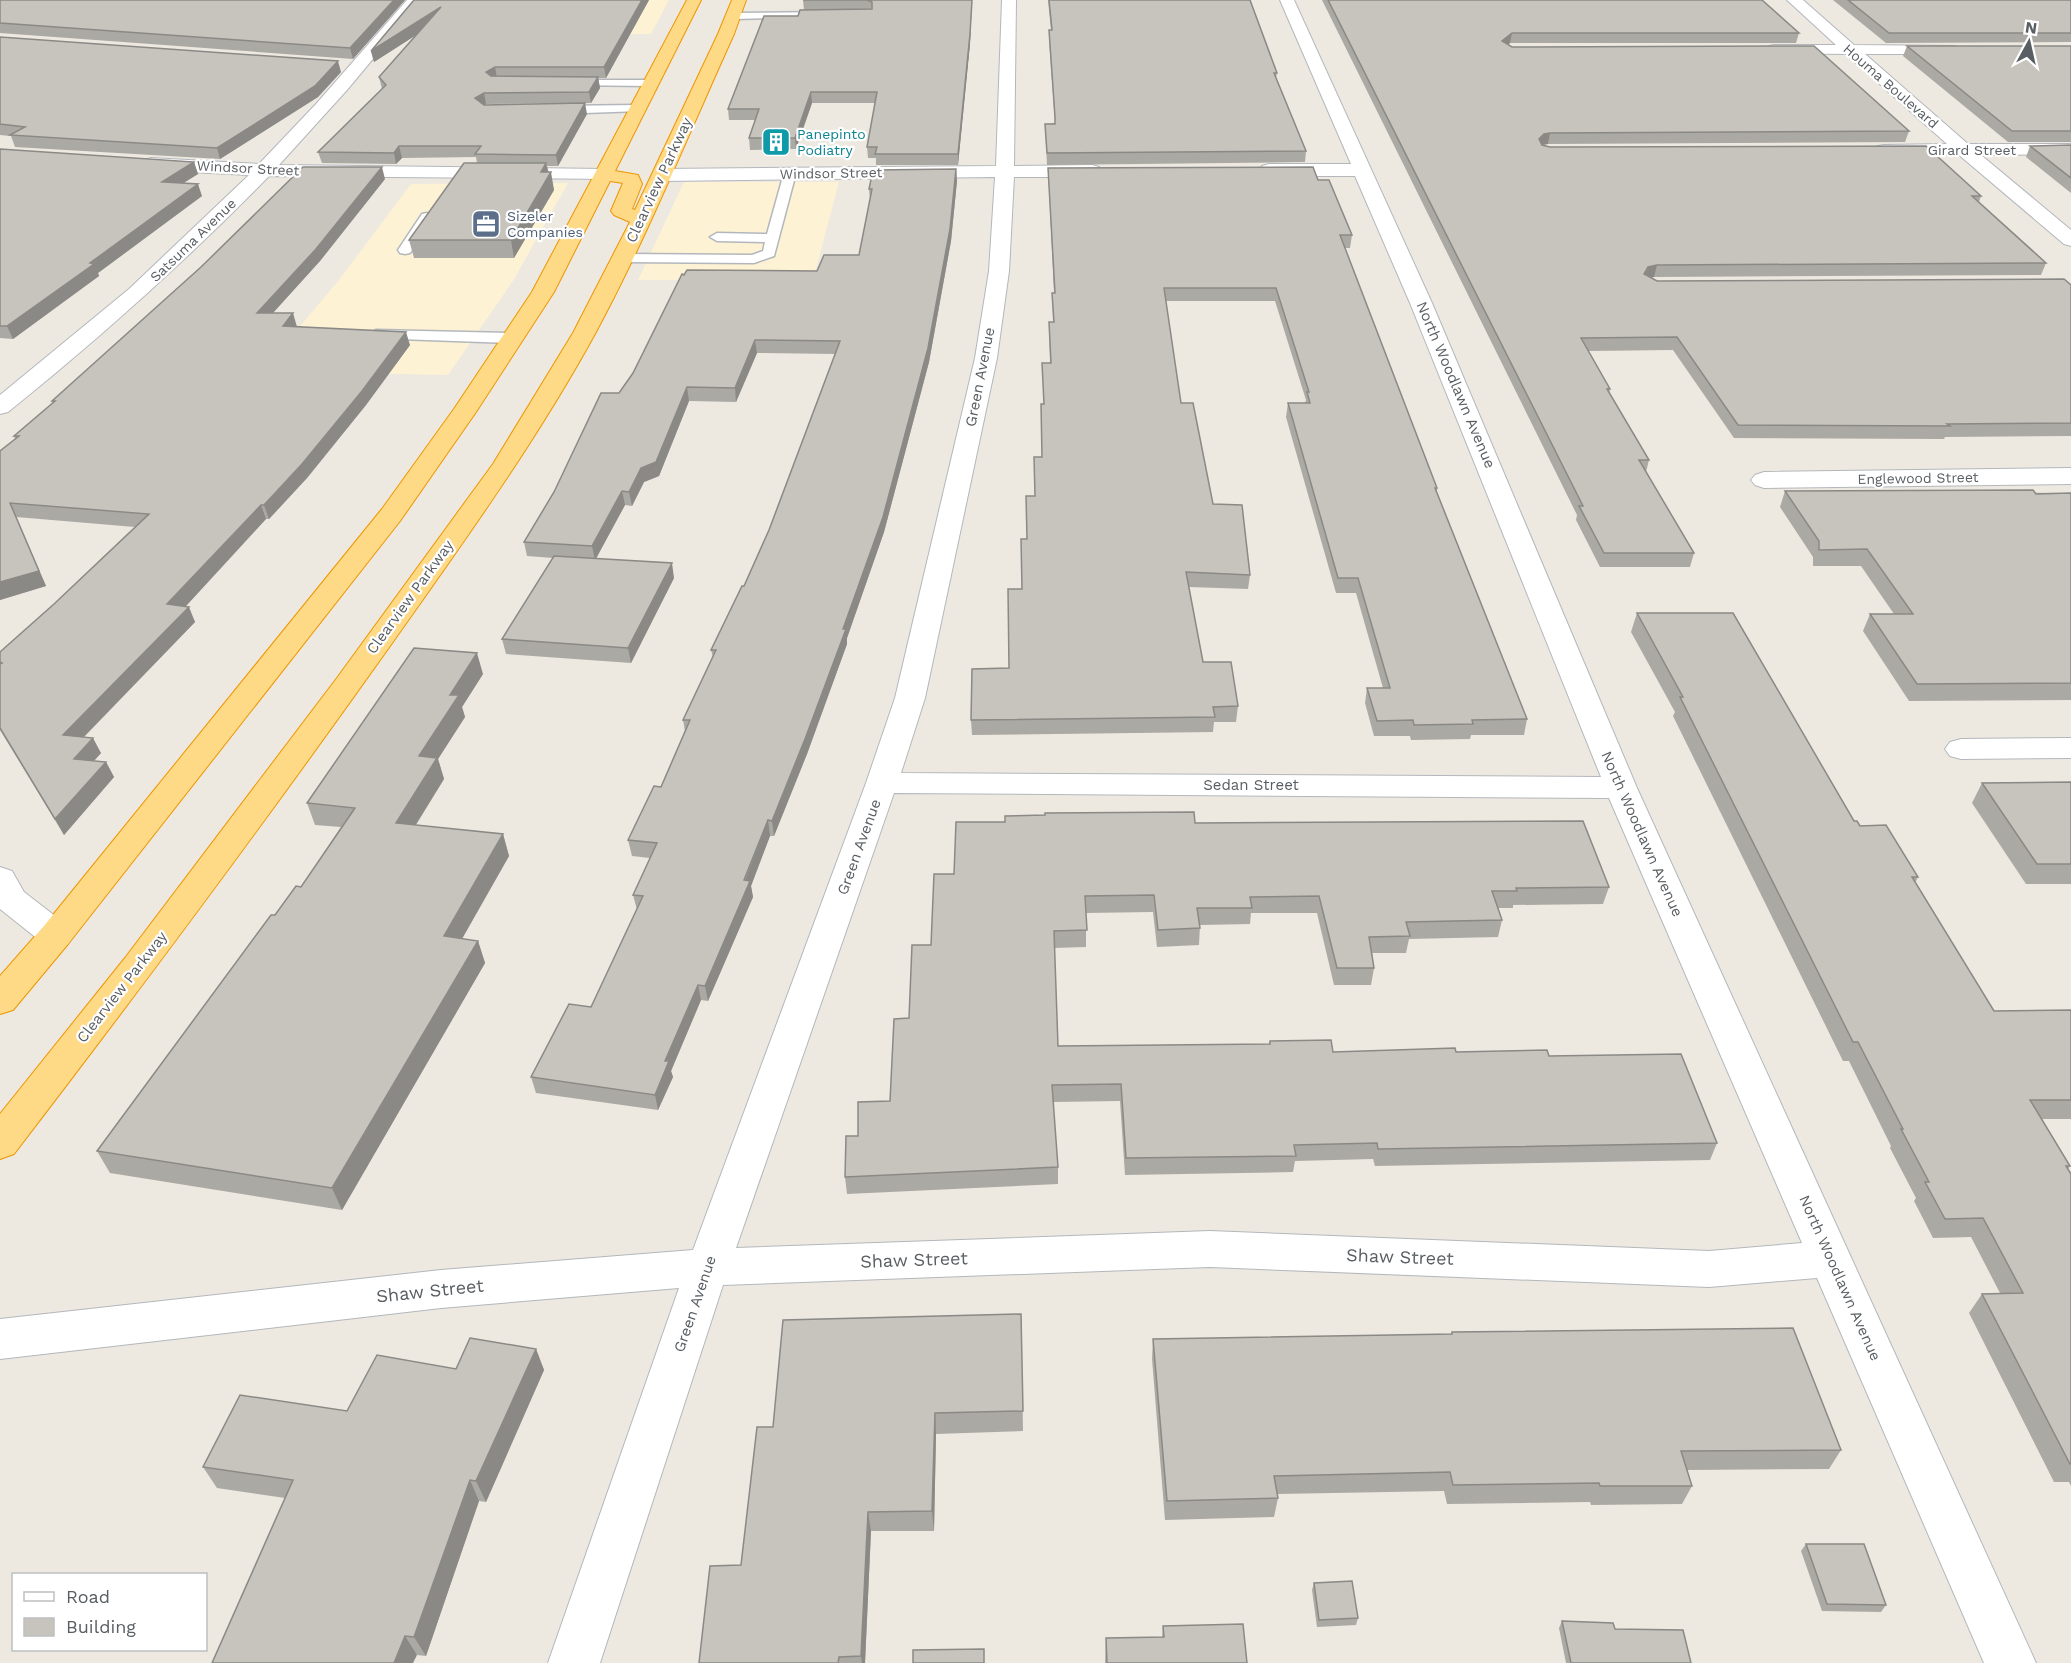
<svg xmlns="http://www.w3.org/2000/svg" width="2071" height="1663" font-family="'Work Sans',sans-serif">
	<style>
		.commercial { fill: #fef2d4 }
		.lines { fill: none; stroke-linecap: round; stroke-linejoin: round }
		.lane-casing { stroke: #b3b7bc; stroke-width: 3 }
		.street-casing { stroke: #b3b7bc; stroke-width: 2 }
		.highway-casing { stroke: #ed9600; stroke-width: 2 }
		.lane { fill: #fff; fill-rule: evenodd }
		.street { fill: #fff; fill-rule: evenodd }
		.highway { fill: #fed986; fill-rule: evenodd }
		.wall { fill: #aba9a3 }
		.shaded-wall { fill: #8b8985 }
		.building { fill: #c7c4be; stroke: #8b8985; stroke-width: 1.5 }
		.labels { text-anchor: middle; stroke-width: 4.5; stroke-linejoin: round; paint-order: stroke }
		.far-street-label { font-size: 14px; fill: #595e62; stroke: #fff }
		.far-culture-label { font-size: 14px; fill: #0d838f; stroke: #fff; text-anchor: start }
		.far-service-label { font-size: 14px; fill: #4e5e75; stroke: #fff; text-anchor: start }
		.street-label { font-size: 15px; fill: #595e62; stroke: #fff }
		.near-street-label { font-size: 18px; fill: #595e62; stroke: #fff }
	</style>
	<rect width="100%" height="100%" fill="#ede9e0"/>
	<g class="commercial">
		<polygon points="544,0 669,0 651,34 519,34"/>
		<polygon points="684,182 839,182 813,280 638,280"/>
		<polygon points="568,183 513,281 448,375 262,371 339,280 411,184"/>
	</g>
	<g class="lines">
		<g class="lane-casing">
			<g id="lane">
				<polygon points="828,12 832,13 832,17 733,19 728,16 733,13"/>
				<polygon points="568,80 650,80 656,83 650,86 564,85 562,83"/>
				<polygon points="637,105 643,109 641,111 557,114 551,110 557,106"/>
				<polygon points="790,169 796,173 774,256 754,263 624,262 617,258 624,254 752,255 763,251 765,242 717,241 710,237 717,233 767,234 784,173"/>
				<polygon points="427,213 434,217 410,253 405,254 400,253 398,250 422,214"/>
				<polygon points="376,330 512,333 520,338 512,343 371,338 368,335"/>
			</g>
		</g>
		<g class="street-casing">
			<g id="street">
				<path d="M407,0H422L347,90L279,165L605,169L612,171L614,175L612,179L269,176C187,260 100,338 8,412L0,414V395L129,289L249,175L151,170L145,168L142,164L145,160L151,158L259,164L316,104Z"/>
				<path d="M1002,0H1016L1014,166L1092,165L1099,167L1101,171L1099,175L1092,177H1014L1009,271L997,358L925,698L901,773L1601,777L1410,303L1355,176H1269L1262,174L1260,170L1262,166L1269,164H1351L1280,0H1294L1432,303L1637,788L2036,1663H1984L1817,1278L1709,1287L1210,1267L723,1285L600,1663H548L679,1288L441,1308L0,1359V1319L441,1270L693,1250L866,783L895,698L975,358L989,271L995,177L662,181L655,179L653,175L655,171L662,169L996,166ZM894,793L1609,798L1802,1243L1709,1251L1210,1231L736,1248Z"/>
				<polygon points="1787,0 1803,0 1854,45 1955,46 1957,49 1955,52 1949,54 1865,54 1968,144 2071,144 2071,154 1981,155 2071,230 2071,246 2064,244 1959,155 1878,154 1875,150 1878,146 1884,145 1947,144 1846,54 1767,53 1765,50 1767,47 1773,45 1836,45"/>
				<polygon points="2071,468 2071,484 1764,488 1755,485 1751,480 1755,475 1764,472"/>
				<polygon points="2071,738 2071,758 1961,759 1950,756 1945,749 1950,742 1961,739"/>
				<polygon points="0,867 12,871 24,892 68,926 74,935 68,944 56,948 44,944 0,909"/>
			</g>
		</g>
		<g class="highway-casing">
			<path id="highway" d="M687,0H701L615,171L638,175L642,184L632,209L635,210L718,34L732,0H746L734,34C688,135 648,235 596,332C536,442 462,544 390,646C268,818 142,987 14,1154L0,1159V1114L125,958L337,678L493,464L573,333L630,222L614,215L611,211L623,183L610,181L554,292L476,412L400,521L68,944L13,1010L0,1014V976L44,926L382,509L454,409L532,292Z"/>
		</g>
		<use href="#lane" class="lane"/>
		<use href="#street" class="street"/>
		<use href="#highway" class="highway"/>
	</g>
	<g class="wall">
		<polygon points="0,0 405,0 353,59 0,33"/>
		<polygon points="414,0 649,0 606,78 598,78 600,88 591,103 486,104 484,105 587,114 558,166 547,166 554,190 514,258 414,258 409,240 477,163 476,157 402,158 396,164 322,163 318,152 382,89 379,77 418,34 374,62 371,51"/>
		<polygon points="803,0 972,0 970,44 958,165 876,165 876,158 868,158 867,147 875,103 812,103 796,149 750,150 749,138 755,120 729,120 728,109 798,16 804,10"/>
		<polygon points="1048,0 1250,0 1277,73 1276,78 1306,151 1305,162 1047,165 1045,124 1055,123 1049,40 1049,30 1051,30"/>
		<polygon points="1322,0 1762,0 1799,33 1796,43 1510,43 1508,45 1512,47 1909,131 1905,142 1548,144 1542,145 1550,147 1981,196 1979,202 2046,263 2041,275 1654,277 1651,278 1657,281 2071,285 2071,436 1945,437 1944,439 1734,438 1673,350 1588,351 1610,389 1609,393 1649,460 1646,472 1694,553 1690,567 1600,567 1576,520 1577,515"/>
		<polygon points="1833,0 2071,0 2071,42 1886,43"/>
		<polygon points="0,37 341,72 318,97 220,159 15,147 11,136 0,135"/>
		<polygon points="1907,46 2071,46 2071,142 2008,142 1903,56"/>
		<polygon points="2071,145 2071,193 2026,157 2030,146"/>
		<polygon points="0,149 194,162 198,174 183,183 202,196 98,273 99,276 13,339 0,338"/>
		<polygon points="1048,168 1318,180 1352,235 1350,248 1345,248 1437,488 1437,492 1527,719 1524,735 1471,735 1470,739 1411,740 1410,736 1374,736 1365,703 1367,688 1383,688 1356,593 1336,593 1286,417 1288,403 1305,403 1306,400 1275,301 1166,301 1181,403 1213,504 1250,575 1248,589 1189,587 1203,662 1238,706 1236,722 1214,722 1213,732 972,735 971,720 1009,668 1022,589 1027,539 1042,457 1041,418 1044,404 1042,363 1050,363 1049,322 1053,322 1052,293 1054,293"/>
		<polygon points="956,169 957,181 951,241 929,362 884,532 847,638 847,644 807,754 774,836 770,836 751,886 753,897 708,1001 701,1000 671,1071 673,1077 658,1110 536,1093 531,1077 591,1007 637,910 633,895 650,858 632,856 628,840 661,787 685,731 683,720 713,657 711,650 744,586 769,530 835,354 757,353 736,402 689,401 659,476 644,482 632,506 625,505 596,559 674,578 631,663 506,654 502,639 553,558 527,556 524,542 633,373 684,275 817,271 859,255 870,200 869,189"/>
		<polygon points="385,179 320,261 273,313 297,326 410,345 366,405 307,478 269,519 266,519 186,606 195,622 84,737 101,753 94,761 106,762 114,777 64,835 0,730 0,652 54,604 135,527 16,517 46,586 0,600 15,439 14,436 53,403 52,401"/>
		<polygon points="1785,491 2071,493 2071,700 1909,701 1863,631 1870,614 1894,614 1861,566 1813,566 1813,557 1780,507"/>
		<polygon points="1637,613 1854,821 1918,877 1915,883 1994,1011 2071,1010 2071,1119 2042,1119 2070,1166 2068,1169 2071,1174 2071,1486 2069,1482 2054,1482 1969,1313 1982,1294 2000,1293 1971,1237 1933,1238 1914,1201 1916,1198 1890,1148 1891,1146 1849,1061 1843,1061 1673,716 1675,712 1631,632"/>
		<polygon points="483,674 462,707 465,717 438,759 444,779 416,825 503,834 509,856 462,939 478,941 485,963 342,1210 110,1173 97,1151 275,915 301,887 341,827 315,825 307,803"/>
		<polygon points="2071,782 2071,884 2026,884 1972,803 1982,783"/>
		<polygon points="1195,823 1609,887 1603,904 1513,905 1513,908 1498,908 1502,920 1498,937 1409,939 1406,953 1372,953 1374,968 1371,985 1334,985 1317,913 1251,913 1250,924 1200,925 1199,945 1157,947 1153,912 1086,913 1086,947 1054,948 1058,1046 1269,1044 1270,1041 1333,1052 1456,1052 1549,1056 1717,1143 1710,1160 1375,1166 1373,1159 1295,1161 1293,1172 1125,1175 1120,1101 1053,1102 1058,1167 1058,1184 847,1194 845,1177 858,1136 890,1101 909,1018 931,945 954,874"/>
		<polygon points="1021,1314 1023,1431 936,1434 934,1531 871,1531 865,1663 699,1663 741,1565 773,1427"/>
		<polygon points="1452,1332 1841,1450 1829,1469 1687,1470 1692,1486 1682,1504 1591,1505 1590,1502 1447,1504 1444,1491 1277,1494 1278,1498 1274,1517 1165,1520 1152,1359 1153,1339 1451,1334"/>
		<polygon points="536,1349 544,1370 486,1502 479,1501 426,1656 417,1655 285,1498 217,1488 203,1467 456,1369"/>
		<polygon points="1806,1544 1886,1605 1881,1612 1822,1611 1801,1551"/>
		<polygon points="1314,1583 1358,1618 1356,1625 1317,1627 1312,1590"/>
		<polygon points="1562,1621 1615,1629 1691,1663 1566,1663 1559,1628"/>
		<polygon points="1163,1626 1247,1663 1105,1663 1106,1638 1162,1637"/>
	</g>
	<g class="shaded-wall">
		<polygon points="394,0 405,0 353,59 350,48"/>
		<polygon points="642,0 649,0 606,78 604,67"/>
		<polygon points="972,0 970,44 958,165 958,154"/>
		<polygon points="441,7 444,17 374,62 371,51"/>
		<polygon points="1512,33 1510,43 1500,51 1502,41"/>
		<polygon points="338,61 341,72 318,97 220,159 217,148"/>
		<polygon points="495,67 497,78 489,83 486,72"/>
		<polygon points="598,77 600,88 591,103 589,92"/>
		<polygon points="811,92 812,103 796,149 795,138"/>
		<polygon points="484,93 486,104 478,109 475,98"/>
		<polygon points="585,103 587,114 558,166 556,155"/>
		<polygon points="1550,133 1548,144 1542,145 1539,139 1544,134"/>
		<polygon points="399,146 402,158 396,164 394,153"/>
		<polygon points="194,162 198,174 166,194 162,182"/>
		<polygon points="546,163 549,176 551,172 554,190 514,258 511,240 541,172"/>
		<polygon points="382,167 385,179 320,261 261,326 257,313"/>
		<polygon points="956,169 957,181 951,241 929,362 884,532 847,638 847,644 807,754 774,836 772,821 843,629"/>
		<polygon points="198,184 202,196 98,273 99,276 13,339 7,326 90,263"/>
		<polygon points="1657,265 1654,277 1645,279 1644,274 1648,267"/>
		<polygon points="293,313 297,327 283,326"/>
		<polygon points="406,332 410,345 366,405 307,478 269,519 264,505"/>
		<polygon points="755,340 757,353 736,402 735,388"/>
		<polygon points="687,387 689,401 659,476 644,482 632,506 629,492 641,468"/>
		<polygon points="622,491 625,505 595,560 592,546"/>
		<polygon points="261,505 266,519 174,619 167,604"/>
		<polygon points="16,517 46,586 0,600 0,582"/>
		<polygon points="672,563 674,578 631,663 628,648"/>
		<polygon points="189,607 195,622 71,750 63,735"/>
		<polygon points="477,653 483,674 462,707 465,717 438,759 444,779 403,845 396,823 419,756 450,695"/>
		<polygon points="93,738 101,753 82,774 74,759"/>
		<polygon points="106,762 114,777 64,835 55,819"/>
		<polygon points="768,820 770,836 751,886 753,897 708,1001 705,986"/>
		<polygon points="503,834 509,856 451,958 444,936"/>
		<polygon points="478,941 485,963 342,1210 332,1188"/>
		<polygon points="698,985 701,1000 671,1071 673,1077 658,1110 655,1095 665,1061"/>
		<polygon points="536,1349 544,1370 486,1502 476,1481"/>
		<polygon points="935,1413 936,1434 934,1531 932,1511"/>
		<polygon points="470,1480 479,1501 426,1656 414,1637"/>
		<polygon points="868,1512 871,1531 865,1663 862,1663 861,1656"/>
		<polygon points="405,1636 417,1655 413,1663 394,1663"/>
	</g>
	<g class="building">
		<polygon points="0,0 394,0 350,48 0,23"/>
		<polygon points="414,0 642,0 604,67 495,67 486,72 491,76 598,77 589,92 484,93 475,98 484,105 585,103 556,155 475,154 481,146 399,146 394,153 318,152 386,85 379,77 441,7 371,51"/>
		<polygon points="803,0 972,0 970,34 958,154 875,154 877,147 867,147 877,92 811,92 795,138 749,138 759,109 728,109 764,16 798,16 800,10 872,9 872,2 867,0"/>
		<polygon points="1049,0 1250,0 1277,73 1274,73 1306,151 1047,153 1045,124 1055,124 1055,117 1049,30 1052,30"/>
		<polygon points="1328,0 1762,0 1799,33 1512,33 1502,41 1512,47 1814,46 1909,131 1550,133 1544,134 1539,139 1542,145 1550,147 1926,146 1981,196 1972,196 2046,263 1657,265 1648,267 1644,274 1657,281 2064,279 2071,285 2071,423 1947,424 1950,426 1738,425 1677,337 1581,338 1610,389 1607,389 1649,460 1639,460 1694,553 1604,553 1579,506 1583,506"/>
		<polygon points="1848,0 2071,0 2071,33 1889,33"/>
		<polygon points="0,37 338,61 315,86 217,148 10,135 25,127 0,124"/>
		<polygon points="1907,46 2071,46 2071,131 2012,131"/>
		<polygon points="2071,145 2071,178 2030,146"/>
		<polygon points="0,149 194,162 162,182 198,184 90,263 94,264 7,326 0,326"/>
		<polygon points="464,163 546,163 541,172 551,172 511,240 409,240"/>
		<polygon points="303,167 382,167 316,249 257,313 293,313 283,326 406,332 362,391 302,464 264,505 261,505 167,604 189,607 63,735 93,738 74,759 106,762 55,819 0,728 0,664 2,663 0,662 0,652 54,604 149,514 10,503 39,571 0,582 0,451 19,436 14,436 55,401 52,401 201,267"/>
		<polygon points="1313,167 1318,180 1329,180 1352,235 1340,235 1437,488 1435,488 1527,719 1472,720 1473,724 1414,725 1413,720 1377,721 1367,688 1390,688 1358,578 1338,578 1288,403 1310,403 1307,392 1309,392 1276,288 1164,288 1181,403 1193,403 1213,504 1242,505 1250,575 1186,572 1203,662 1231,662 1238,706 1213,707 1215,717 971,720 972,669 1009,668 1008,589 1022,589 1021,539 1027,539 1026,496 1035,496 1034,457 1042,457 1041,404 1044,404 1042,363 1051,363 1049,322 1054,322 1052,293 1055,293 1048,168"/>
		<polygon points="956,169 950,229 928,348 883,517 843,629 846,629 805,739 772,821 768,820 744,880 750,881 705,986 698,985 665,1061 669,1061 655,1095 531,1077 569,1004 591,1007 643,896 633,895 657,843 628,840 654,786 661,787 690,720 683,720 716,650 711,650 742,586 744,586 769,530 840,341 755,340 735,388 687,387 656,462 641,468 629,492 622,491 592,546 524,542 554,492 601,393 619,393 633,373 682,274 684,275 687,270 817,271 824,255 859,255 872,189 869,189 873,170"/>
		<polygon points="2033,490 2036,494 2071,493 2071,683 1917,684 1870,614 1913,614 1867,549 1819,550 1819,541 1785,491"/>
		<polygon points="554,556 672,563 628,648 502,639"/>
		<polygon points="1637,613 1733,613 1854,821 1857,821 1860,826 1886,825 1918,877 1912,877 1994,1011 2071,1010 2071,1100 2030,1100 2070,1166 2066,1166 2071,1174 2071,1464 2070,1464 1982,1294 2023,1293 1983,1218 1945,1219 1925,1182 1929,1182 1901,1129 1903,1129 1858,1042 1853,1042 1680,697 1683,697"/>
		<polygon points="414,648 477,653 450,695 459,695 419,756 437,758 396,823 503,834 444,936 478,941 332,1188 97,1151 271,915 275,915 296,886 301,887 355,808 307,803"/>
		<polygon points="2071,782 2071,864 2037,864 1982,783"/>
		<polygon points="1194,812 1195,823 1583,821 1609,887 1516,888 1517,891 1492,891 1502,920 1406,922 1410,936 1369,937 1374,968 1337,968 1319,896 1250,897 1252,908 1197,908 1200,928 1158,930 1154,895 1085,896 1087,930 1054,931 1058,1046 1270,1044 1270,1041 1331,1040 1333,1052 1455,1048 1456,1052 1547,1050 1549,1056 1681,1054 1717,1143 1378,1149 1377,1143 1294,1145 1296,1156 1126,1158 1121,1084 1052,1085 1058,1167 845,1177 846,1136 858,1136 858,1102 890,1101 894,1019 909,1018 912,945 931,945 934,874 954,874 956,822 1005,822 1005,816 1045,815 1045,813"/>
		<polygon points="1021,1314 1023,1411 935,1413 932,1511 868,1512 861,1656 839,1657 838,1663 699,1663 710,1566 741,1565 757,1427 773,1427 783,1320"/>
		<polygon points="1793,1328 1841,1450 1681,1451 1692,1486 1600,1486 1599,1483 1453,1485 1450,1472 1274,1476 1278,1498 1167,1501 1153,1339 1452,1334 1452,1332"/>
		<polygon points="470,1338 536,1349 476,1481 470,1480 414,1637 405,1636 394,1663 212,1663 293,1480 203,1467 240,1395 347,1411 377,1355 456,1369"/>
		<polygon points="1806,1544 1864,1544 1886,1605 1827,1604"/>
		<polygon points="1352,1581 1358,1618 1319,1620 1314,1583"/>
		<polygon points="1562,1621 1613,1623 1615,1629 1683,1630 1691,1663 1571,1663"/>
		<polygon points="1243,1624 1247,1663 1107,1663 1106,1638 1164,1637 1163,1626"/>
		<polygon points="984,1649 984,1663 913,1663 913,1650"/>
	</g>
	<defs>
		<g id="building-square" transform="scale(1.5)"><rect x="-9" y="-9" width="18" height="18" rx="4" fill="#0f9aa8" stroke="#fff"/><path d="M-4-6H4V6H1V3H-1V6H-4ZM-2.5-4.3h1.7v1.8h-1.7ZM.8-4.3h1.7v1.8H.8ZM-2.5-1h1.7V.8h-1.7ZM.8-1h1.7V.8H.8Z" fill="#fff"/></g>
		<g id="office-square" transform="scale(1.5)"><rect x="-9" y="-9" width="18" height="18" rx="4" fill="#5c6f8a" stroke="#fff"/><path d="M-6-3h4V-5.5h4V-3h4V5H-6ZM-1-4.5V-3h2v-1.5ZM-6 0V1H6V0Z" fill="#fff"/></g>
	</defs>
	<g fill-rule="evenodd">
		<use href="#building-square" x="776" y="142"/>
		<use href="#office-square" x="486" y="224"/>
	</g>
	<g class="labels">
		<g class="far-street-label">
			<text transform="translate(1891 86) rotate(41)" y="5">Houma Boulevard</text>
			<text x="1972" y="155">Girard Street</text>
			<text transform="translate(248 168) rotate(3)" y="5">Windsor Street</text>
			<text transform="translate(831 173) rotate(-1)" y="5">Windsor Street</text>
			<text transform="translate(193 240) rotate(-44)" y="5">Satsuma Avenue</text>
			<text transform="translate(1918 478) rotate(-1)" y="5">Englewood Street</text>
		</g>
		<g class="far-culture-label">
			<text x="797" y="139">Panepinto<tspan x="797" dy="16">Podiatry</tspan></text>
		</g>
		<g class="far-service-label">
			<text x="507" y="221">Sizeler<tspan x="507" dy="16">Companies</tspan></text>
		</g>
		<g class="street-label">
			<text transform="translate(659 180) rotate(-65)" y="5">Clearview Parkway</text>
			<text transform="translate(980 377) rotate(-79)" y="5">Green Avenue</text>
			<text transform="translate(1456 385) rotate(67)" y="5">North Woodlawn Avenue</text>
			<text transform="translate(410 597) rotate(-54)" y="5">Clearview Parkway</text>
			<text x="1251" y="790">Sedan Street</text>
			<text transform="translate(1642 834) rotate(66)" y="5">North Woodlawn Avenue</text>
			<text transform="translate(859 847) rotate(-70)" y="5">Green Avenue</text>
			<text transform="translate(122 987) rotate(-52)" y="5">Clearview Parkway</text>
			<text transform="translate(1840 1278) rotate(66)" y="5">North Woodlawn Avenue</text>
			<text transform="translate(695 1304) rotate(-71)" y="5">Green Avenue</text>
		</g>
		<g class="near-street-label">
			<text transform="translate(1400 1257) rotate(2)" y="6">Shaw Street</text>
			<text transform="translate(914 1260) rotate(-2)" y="6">Shaw Street</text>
			<text transform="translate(430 1291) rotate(-6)" y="6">Shaw Street</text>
		</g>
	</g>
	<rect x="12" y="1573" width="195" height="78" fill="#ffffff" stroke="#bdbfc0" stroke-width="1.5"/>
	<rect x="24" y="1592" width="30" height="9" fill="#ffffff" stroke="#bdbfc0" stroke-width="1.5"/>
	<text x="66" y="1603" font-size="18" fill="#595e62">Road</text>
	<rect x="24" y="1618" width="30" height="18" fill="#c7c4be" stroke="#bdbfc0" stroke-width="1.5"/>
	<text x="66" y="1633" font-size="18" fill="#595e62">Building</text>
	<g transform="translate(2029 42) rotate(8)" stroke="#ffffff" stroke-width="4.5" paint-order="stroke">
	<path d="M0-4.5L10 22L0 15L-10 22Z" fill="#595e62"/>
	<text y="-9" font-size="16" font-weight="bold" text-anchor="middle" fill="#595e62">N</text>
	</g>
</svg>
